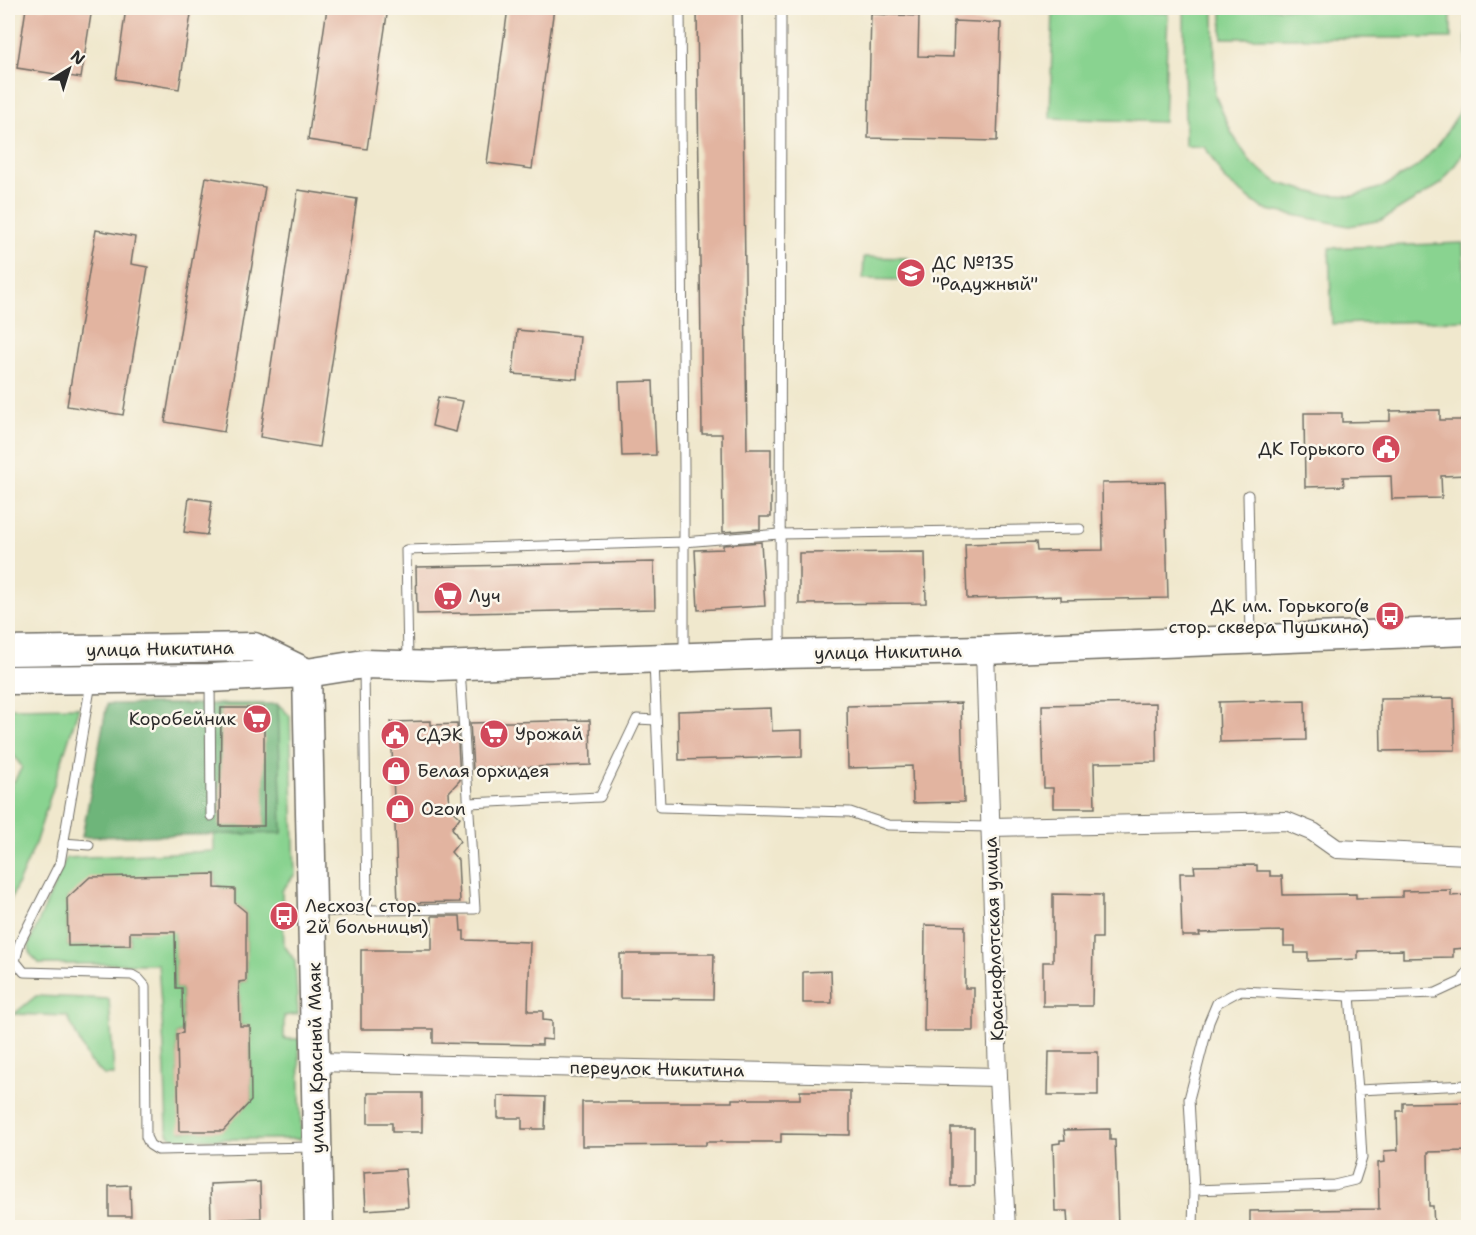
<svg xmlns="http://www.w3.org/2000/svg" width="1476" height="1235" font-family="'Shantell Sans',sans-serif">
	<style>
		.green { fill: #89d390; stroke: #5a7f5e; stroke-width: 1.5; fill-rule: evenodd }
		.forest { fill: #6eb57a; stroke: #4c7052; stroke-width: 1.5 }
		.building { fill: #e2b4a0 }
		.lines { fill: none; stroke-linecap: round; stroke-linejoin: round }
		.service-casing { stroke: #706d64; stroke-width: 11 }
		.minor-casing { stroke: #706d64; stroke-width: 20 }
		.primary-casing { stroke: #706d64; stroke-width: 31 }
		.service { stroke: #fff; stroke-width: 9 }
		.minor { stroke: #fff; stroke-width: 18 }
		.primary { stroke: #fff; stroke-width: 28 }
		.labels { text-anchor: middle; stroke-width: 5; stroke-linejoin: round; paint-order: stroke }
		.poi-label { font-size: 18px; fill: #2b2b2b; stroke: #fbf7ec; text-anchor: start }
		.street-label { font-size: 18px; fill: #2b2b2b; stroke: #fbf7ec }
	</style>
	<rect width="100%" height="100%" fill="#fbf7ec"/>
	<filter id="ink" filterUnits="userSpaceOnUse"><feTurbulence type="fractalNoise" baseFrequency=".0167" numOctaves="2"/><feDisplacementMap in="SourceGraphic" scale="12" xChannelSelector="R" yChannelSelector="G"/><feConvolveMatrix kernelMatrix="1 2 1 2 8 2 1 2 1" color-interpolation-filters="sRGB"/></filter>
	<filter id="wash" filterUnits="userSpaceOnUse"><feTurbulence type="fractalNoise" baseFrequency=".008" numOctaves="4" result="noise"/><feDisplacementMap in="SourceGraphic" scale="24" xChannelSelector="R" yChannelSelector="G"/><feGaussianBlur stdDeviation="1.35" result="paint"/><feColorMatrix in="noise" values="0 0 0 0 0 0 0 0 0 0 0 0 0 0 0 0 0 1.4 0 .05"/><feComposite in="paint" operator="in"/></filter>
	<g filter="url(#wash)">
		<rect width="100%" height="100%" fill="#f0e8cd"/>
		<g class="green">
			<polygon points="1184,8 1214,8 1215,95 1232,134 1252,164 1279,183 1319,194 1353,196 1383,187 1417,167 1439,144 1457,116 1467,86 1466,8 1468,8 1468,147 1441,184 1382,220 1349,226 1263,209 1225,180 1205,147 1185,146"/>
			<rect x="1222" y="8" width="229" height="30"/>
			<polygon points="1053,9 1168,13 1164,122 1050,118"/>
			<polygon points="1463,243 1466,320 1332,324 1329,248"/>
			<polygon points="864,257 908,258 907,280 863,279"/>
			<path d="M278,704L290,716L295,874L282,891L284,945L295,961L298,1014L284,1016V1039H299L301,1139H175L169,1135L167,1129L164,1048L158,964H40L30,954L29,944L66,858L214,851V834L282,833ZM215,874V883L222,889L235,890V903L246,912V981L239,982L240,1026H250L251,1100L223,1130L180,1131L177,1034L183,1031L182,988H176L175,919L151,932H130V945L68,946L67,898Z"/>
			<polygon points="79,707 34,847 8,906 8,792 22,767 8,747 8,708"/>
			<polygon points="36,996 109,999 114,1075 104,1075 89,1061 67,1016 14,1014"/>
		</g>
		<polygon class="forest" points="107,704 278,704 282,833 82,837"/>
		<g id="blocks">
			<g class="building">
				<polygon points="26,8 92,8 81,78 17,68"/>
				<polygon points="126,8 192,8 179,89 116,79"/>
				<polygon points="327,8 388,8 367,149 308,140"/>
				<polygon points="508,8 554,8 532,169 487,163"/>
				<polygon points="697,8 742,8 747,449 771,449 771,517 760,517 760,529 723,532 722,434 702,434"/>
				<polygon points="871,14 919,16 918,56 953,57 954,21 1001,23 997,141 868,138"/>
				<polygon points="206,177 265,187 224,432 165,422"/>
				<polygon points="298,190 357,199 319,447 260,437"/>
				<polygon points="96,230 135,237 131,264 148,267 123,415 67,406"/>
				<polygon points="517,330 580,336 577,379 513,374"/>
				<polygon points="653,381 656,455 622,456 619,382"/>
				<polygon points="438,397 463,401 456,432 432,426"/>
				<polygon points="1440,410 1440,420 1468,420 1468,475 1441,476 1442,498 1392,499 1391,476 1343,477 1344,486 1305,487 1304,413 1342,413 1342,422 1390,421 1390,411"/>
				<polygon points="1165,482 1168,598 1061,600 1061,596 967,599 965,544 1036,542 1037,551 1103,550 1102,483"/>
				<polygon points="189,498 212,501 207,535 184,532"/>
				<polygon points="761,542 765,606 698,610 695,550 723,549 723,545"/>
				<polygon points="925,552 926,603 799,604 799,553"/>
				<polygon points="654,562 655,609 417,614 416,567"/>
				<polygon points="1454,698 1455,750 1381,751 1380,699"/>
				<polygon points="1305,700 1306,740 1220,742 1219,702"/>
				<polygon points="961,703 964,802 913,803 912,766 848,768 847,706"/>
				<polygon points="1156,703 1157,762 1094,763 1095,808 1053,808 1053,788 1044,788 1042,705"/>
				<polygon points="221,708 264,708 264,826 220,826"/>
				<polygon points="771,708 772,731 802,730 802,757 679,760 678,711"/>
				<polygon points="590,720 591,765 473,769 470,723"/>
				<polygon points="431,721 431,725 457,724 460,780 449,792 450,808 460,817 452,828 460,841 451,852 458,860 460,902 398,903 391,722"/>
				<polygon points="1257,865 1257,871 1270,871 1270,876 1282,876 1283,895 1356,894 1356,898 1402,897 1402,891 1451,890 1451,896 1465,895 1465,900 1468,900 1468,941 1466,941 1466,948 1453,949 1453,957 1403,958 1403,950 1358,951 1358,959 1308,961 1308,953 1295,953 1295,946 1284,946 1284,931 1199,933 1200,936 1182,936 1180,873 1195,873 1194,866"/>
				<polygon points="215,874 215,888 235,889 235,903 246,912 246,981 239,982 240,1026 250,1026 251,1101 223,1131 179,1131 177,1034 183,1033 182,988 176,988 175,932 130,932 130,945 68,946 67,898 90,877"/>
				<polygon points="1053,894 1102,895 1102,938 1093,938 1092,1006 1043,1006 1043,962 1053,962"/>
				<polygon points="432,916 460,916 461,931 464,931 464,940 530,942 528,1011 543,1011 543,1020 552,1021 552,1040 542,1039 542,1045 433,1043 433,1029 361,1029 361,950 432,950"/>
				<polygon points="925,925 965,926 965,988 974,988 974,1031 924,1031"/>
				<polygon points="620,954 714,954 713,999 620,998"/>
				<polygon points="831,971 832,1003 803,1003 803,972"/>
				<polygon points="1049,1052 1098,1052 1098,1095 1048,1095"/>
				<polygon points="800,1091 850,1091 850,1135 781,1134 781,1142 706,1142 706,1145 582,1146 582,1102 732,1102 732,1099 800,1099"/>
				<polygon points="368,1093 422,1093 422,1132 392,1132 392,1123 368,1123"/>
				<polygon points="498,1096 546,1097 545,1129 522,1129 522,1118 498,1118"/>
				<polygon points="1468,1102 1468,1151 1428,1152 1429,1206 1433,1206 1434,1227 1250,1227 1250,1211 1379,1209 1378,1163 1385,1162 1384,1151 1398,1150 1397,1111 1403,1111 1403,1103"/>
				<rect x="951" y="1128" width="23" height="58"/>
				<polygon points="1110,1129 1110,1140 1115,1140 1118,1227 1068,1227 1067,1211 1055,1211 1053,1144 1060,1143 1060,1140 1065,1140 1064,1130"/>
				<polygon points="405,1169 408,1207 366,1210 364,1172"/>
				<polygon points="260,1182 261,1218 211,1220 210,1184"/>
				<polygon points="130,1185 131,1216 109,1216 109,1186"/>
			</g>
		</g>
	</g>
	<g filter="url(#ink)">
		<use href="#blocks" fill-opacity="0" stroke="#706d64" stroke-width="1.5"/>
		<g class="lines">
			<g class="service-casing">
				<g id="service">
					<polyline points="680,8 684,468 684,653"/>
					<polyline points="1248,495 1251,635"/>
					<polyline points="780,652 781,8"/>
					<polyline points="408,661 406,550 684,542 779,534 1080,529"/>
					<polyline points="654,662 660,807 850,812 888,825 991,827"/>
					<polyline points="210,680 211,816"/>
					<polyline points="91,683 60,863 20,942 15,961 24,972 132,975 139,979 145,986 146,1137 150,1145 158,1150 315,1147"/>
					<polyline points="469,803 600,797 637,719 656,720"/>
					<polyline points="63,843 89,845"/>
					<polyline points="367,910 475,909 460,668"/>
					<polyline points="316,912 367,910 364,667"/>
					<polyline points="1350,996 1358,1090"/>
					<polyline points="1194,1190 1334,1185 1355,1180 1362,1158 1358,1090 1468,1085"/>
					<polyline points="1193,1228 1194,1190 1189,1099 1209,1022 1217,1003 1239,991 1350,996 1436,993 1462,981 1468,971"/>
				</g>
			</g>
			<g class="minor-casing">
				<g id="minor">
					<polyline points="985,650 998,1077 1006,1228"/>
					<polyline points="991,827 1286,821 1313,832 1337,849 1468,855"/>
					<polyline points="316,1062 998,1077"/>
				</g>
			</g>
			<g class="primary-casing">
				<g id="primary">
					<polyline points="8,651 254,647 305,672"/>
					<polyline points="307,673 319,1228"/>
					<polyline points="8,680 210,678 307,673 364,664 437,666 780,654 985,650 1468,631"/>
				</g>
			</g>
			<use href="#service" class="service"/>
			<use href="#minor" class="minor"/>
			<use href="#primary" class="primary"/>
		</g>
	</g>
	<defs>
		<g id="school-disc" transform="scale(1.5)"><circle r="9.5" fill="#d1495b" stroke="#fbf7ec"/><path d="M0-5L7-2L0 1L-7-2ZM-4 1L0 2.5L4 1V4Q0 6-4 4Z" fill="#fff"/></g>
		<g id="civic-disc" transform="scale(1.5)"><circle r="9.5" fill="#d1495b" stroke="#fbf7ec"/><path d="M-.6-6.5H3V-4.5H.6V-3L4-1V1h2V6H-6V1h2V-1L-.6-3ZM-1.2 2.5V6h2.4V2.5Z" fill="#fff"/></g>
		<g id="supermarket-disc" transform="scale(1.5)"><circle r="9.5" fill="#d1495b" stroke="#fbf7ec"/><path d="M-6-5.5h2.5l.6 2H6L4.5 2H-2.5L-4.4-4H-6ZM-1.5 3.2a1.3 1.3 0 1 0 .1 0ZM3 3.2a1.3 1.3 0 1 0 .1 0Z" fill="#fff"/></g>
		<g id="bus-disc" transform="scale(1.5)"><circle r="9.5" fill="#d1495b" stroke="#fbf7ec"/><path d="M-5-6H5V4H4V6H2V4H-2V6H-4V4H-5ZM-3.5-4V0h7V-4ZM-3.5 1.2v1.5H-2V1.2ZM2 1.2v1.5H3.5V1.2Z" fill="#fff"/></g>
		<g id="shop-disc" transform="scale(1.5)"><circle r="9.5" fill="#d1495b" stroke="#fbf7ec"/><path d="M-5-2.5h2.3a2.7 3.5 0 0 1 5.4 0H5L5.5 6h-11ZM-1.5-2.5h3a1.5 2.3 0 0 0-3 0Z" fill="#fff"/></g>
	</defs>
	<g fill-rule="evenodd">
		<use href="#school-disc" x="911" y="273"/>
		<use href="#civic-disc" x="1386" y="449"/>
		<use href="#supermarket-disc" x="448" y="596"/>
		<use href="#bus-disc" x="1390" y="616"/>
		<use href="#supermarket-disc" x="257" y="719"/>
		<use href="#supermarket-disc" x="494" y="734"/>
		<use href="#civic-disc" x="395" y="735"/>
		<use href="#shop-disc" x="396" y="771"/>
		<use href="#shop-disc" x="400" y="809"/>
		<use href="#bus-disc" x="284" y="916"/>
	</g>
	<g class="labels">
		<g class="poi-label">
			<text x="932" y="269">ДС №135<tspan x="932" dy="21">"Радужный"</tspan></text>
			<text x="1365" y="455" text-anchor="end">ДК Горького</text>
			<text x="469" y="602">Луч</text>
			<text x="1369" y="612" text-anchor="end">ДК им. Горького(в<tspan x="1369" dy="21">стор. сквера Пушкина)</tspan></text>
			<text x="236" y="725" text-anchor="end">Коробейник</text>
			<text x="515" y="740">Урожай</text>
			<text x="416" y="741">СДЭК</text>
			<text x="417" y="777">Белая орхидея</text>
			<text x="421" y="815">Ozon</text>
			<text x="305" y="912">Лесхоз( стор.<tspan x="305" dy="21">2й больницы)</tspan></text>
		</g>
		<g class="street-label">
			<text transform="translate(160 649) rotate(-1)" y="6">улица Никитина</text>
			<text transform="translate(888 652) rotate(-1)" y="6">улица Никитина</text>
			<text transform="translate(994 939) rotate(-92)" y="6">Краснофлотская улица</text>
			<text transform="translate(316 1058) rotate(-91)" y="6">улица Красный Маяк</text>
			<text transform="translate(657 1069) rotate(1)" y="6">переулок Никитина</text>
		</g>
	</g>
	<rect width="1476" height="1235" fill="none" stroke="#fbf7ec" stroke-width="30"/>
	<g transform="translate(69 69) rotate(38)" stroke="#fbf7ec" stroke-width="4.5" paint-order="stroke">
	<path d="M0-4.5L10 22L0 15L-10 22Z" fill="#2b2b2b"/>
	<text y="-9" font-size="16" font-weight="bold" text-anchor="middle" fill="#2b2b2b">N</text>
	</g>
</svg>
